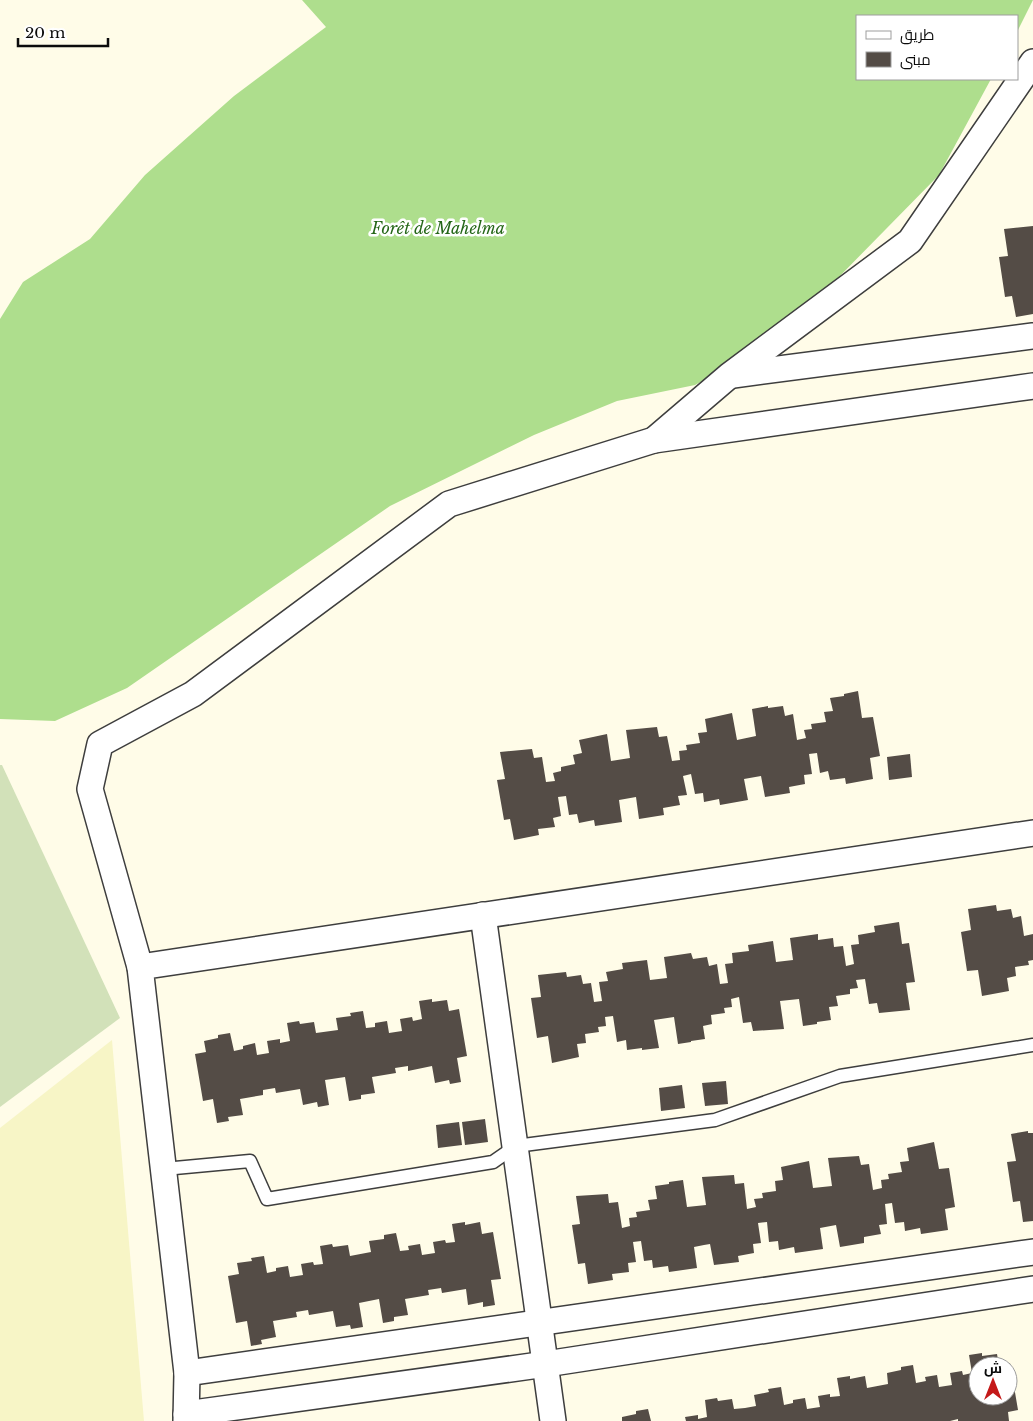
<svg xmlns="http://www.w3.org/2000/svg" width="1033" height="1421" font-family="'Libre Baskerville',Cairo,serif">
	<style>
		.farmland { fill: #f7f5c6 }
		.forest { fill: #aede8d }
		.cemetery { fill: #d2e1b9 }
		.building { fill: #544c46 }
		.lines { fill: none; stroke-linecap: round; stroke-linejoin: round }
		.lane-casing { stroke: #3e3e3e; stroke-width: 15 }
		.street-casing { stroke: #3e3e3e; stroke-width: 28 }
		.lane { stroke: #fff; stroke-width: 12 }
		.street { stroke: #fff; stroke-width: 25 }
		.labels { text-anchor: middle; stroke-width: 5; stroke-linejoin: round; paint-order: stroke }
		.park-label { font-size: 16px; font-style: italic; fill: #246617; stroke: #fff }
	</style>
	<rect width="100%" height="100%" fill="#fffce8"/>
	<polygon class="farmland" points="112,1040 144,1421 0,1421 0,1128"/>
	<polygon class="forest" points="302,0 1033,0 1017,32 1017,16 857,16 857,79 991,79 939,175 779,338 695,385 617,401 534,435 390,506 127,688 55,721 0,719 0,319 23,282 90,239 145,175 234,96 326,27"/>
	<polygon class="cemetery" points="0,765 2,765 120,1018 0,1107"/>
	<g class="building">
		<polygon points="1033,226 1033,314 1016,317 1012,296 1005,297 999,257 1008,256 1004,229"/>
		<polygon points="858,691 862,718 873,717 880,756 870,758 873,779 846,784 845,778 830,780 828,771 820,773 817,753 809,754 812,774 804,775 805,784 789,787 790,793 765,797 761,776 744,779 748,800 720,805 719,799 704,802 703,793 695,794 691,774 683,776 687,795 678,796 680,805 663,808 664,815 639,819 636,797 619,800 622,822 595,826 594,820 579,823 577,814 569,815 566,796 558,797 561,816 553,818 555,827 538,829 539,835 514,840 510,819 504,820 497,780 505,779 500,752 532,749 534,758 542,757 546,782 555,781 553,773 561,771 561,767 575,764 573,755 582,753 579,740 607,734 611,761 630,758 626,730 657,727 659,737 667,736 672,761 680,760 679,751 687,750 686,745 700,743 698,733 707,732 705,719 732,713 737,740 756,736 752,709 768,706 768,708 783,706 785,716 793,714 797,740 806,738 804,730 812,729 811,724 826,722 824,712 833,711 830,698 844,696 844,694"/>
		<polygon points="910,754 912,777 889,780 887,757"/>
		<polygon points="996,905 997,911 1011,909 1013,918 1021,916 1024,936 1033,934 1033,960 1028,961 1029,965 1015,967 1016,976 1007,978 1009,991 982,996 978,970 967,971 961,932 971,930 968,909"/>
		<polygon points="899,922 902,944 909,943 915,982 906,983 910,1010 879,1013 877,1003 869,1004 865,979 856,980 858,988 850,989 850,994 836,996 838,1006 829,1007 831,1020 817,1022 817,1024 803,1026 799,999 780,1001 784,1029 753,1031 751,1022 743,1023 739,997 731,999 732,1007 724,1008 725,1013 711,1015 712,1024 703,1026 705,1039 691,1041 691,1042 678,1044 674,1017 654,1020 659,1048 642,1050 642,1048 627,1050 626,1040 617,1042 613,1016 605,1017 606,1026 598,1027 599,1032 585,1034 586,1043 577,1044 579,1057 552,1063 548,1036 537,1038 531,998 541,997 538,975 566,972 567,977 581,975 583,984 591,983 594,1002 602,1001 599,982 608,981 606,972 623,969 622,963 647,960 650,980 667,978 664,957 691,953 693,959 707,957 709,966 717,964 720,984 728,983 725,964 733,963 732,953 749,951 748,945 773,941 776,962 793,960 790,938 818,934 818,940 833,938 834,947 843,946 846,966 854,964 851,945 859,944 858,935 875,932 874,926"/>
		<polygon points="432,999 432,1002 447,1000 449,1011 459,1009 467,1056 457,1058 461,1082 450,1084 449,1080 435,1083 432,1066 408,1071 408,1066 395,1068 396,1073 372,1077 375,1093 361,1095 361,1099 349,1101 345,1077 325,1080 329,1105 318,1107 317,1102 303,1105 300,1089 276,1093 275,1088 263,1090 263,1095 240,1099 243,1115 228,1117 229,1121 217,1123 213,1099 203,1101 195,1054 206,1052 204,1041 218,1038 218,1035 230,1033 234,1051 243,1049 243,1046 255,1043 257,1055 269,1053 267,1041 280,1039 280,1043 290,1041 287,1023 299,1021 300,1024 314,1022 316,1033 338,1030 336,1018 351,1016 350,1013 363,1011 366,1028 375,1027 375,1023 387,1021 389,1033 402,1031 400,1019 412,1017 413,1021 422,1019 419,1001"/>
		<polygon points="726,1081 728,1104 705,1106 702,1083"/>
		<polygon points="682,1085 685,1108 661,1111 659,1088"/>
		<polygon points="485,1119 488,1142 465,1145 462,1122"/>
		<polygon points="459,1122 462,1145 438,1148 436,1125"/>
		<polygon points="1028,1131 1028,1133 1033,1133 1033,1221 1023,1222 1020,1201 1013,1202 1007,1162 1016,1161 1011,1134"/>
		<polygon points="934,1142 939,1169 949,1168 955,1207 945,1209 948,1230 921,1234 920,1228 905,1231 904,1222 895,1223 892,1203 885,1204 887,1224 879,1225 881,1234 864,1237 864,1243 840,1247 836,1225 820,1228 823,1249 795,1253 794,1247 779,1250 778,1241 769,1242 767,1222 758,1223 761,1243 753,1244 754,1253 738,1256 739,1262 714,1265 710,1244 704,1245 694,1247 697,1268 669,1272 668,1266 653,1268 652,1260 644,1261 641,1241 633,1242 636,1262 628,1263 629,1272 612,1274 613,1280 588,1284 585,1263 578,1264 572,1225 580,1224 576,1196 608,1194 609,1203 618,1202 622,1228 630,1226 629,1218 637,1217 636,1212 650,1210 648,1200 657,1199 655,1186 669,1184 669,1182 683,1180 687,1207 706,1205 702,1177 734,1175 735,1184 744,1183 747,1209 756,1207 754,1199 763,1198 762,1193 776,1191 775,1181 783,1180 781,1167 809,1161 813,1188 832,1186 828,1158 859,1156 861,1165 869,1164 873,1190 882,1188 881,1180 889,1179 888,1174 902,1172 900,1162 909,1161 907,1148"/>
		<polygon points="465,1222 465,1225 480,1222 482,1234 493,1232 501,1279 491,1280 495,1305 483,1307 483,1302 468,1305 466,1289 442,1293 441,1288 428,1290 429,1295 405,1299 408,1315 394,1317 394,1321 383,1323 379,1299 359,1303 363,1327 351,1329 350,1325 336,1327 333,1311 309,1315 308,1310 296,1312 297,1317 273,1321 276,1337 261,1340 262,1344 251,1346 247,1321 236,1323 228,1276 239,1274 237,1263 252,1261 251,1258 264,1256 267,1273 276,1271 276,1268 288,1266 290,1277 303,1275 301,1264 313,1262 314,1265 323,1264 320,1246 332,1244 333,1247 348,1245 350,1256 371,1252 369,1241 384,1239 384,1235 396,1233 400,1251 409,1250 408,1246 420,1244 422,1255 435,1253 433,1242 445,1240 446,1243 455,1242 452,1224"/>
		<polygon points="982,1353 982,1356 997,1354 999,1366 978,1366 978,1396 1008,1396 1008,1366 1000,1365 1010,1363 1018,1410 1008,1412 1009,1421 958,1421 958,1419 950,1421 686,1421 685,1417 698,1415 698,1419 707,1417 705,1400 717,1398 718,1401 732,1399 734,1409 745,1408 756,1406 754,1395 769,1392 768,1389 781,1387 784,1405 793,1403 793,1400 805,1398 807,1409 820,1407 818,1396 830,1394 830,1397 840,1396 837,1378 850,1376 850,1379 865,1376 867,1388 888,1384 887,1373 901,1370 901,1367 913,1365 916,1383 926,1381 925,1377 937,1375 939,1387 952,1385 950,1373 962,1371 963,1375 972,1373 969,1355"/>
		<polygon points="648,1409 651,1421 622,1421 622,1417 636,1414 636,1411"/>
	</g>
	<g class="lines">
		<g class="lane-casing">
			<polyline id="lane" points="164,1169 250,1161 267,1199 493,1162 516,1146 715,1120 840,1076 1033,1045"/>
		</g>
		<g class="street-casing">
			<g id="street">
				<polyline points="733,375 1033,336"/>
				<polyline points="654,440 1033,386"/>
				<polyline points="483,915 553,1421"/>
				<polyline points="140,967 90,789 100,744 193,694 449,504 654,440 730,375 910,241 1033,62"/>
				<polyline points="187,1373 1033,1252"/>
				<polyline points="186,1414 546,1364 1033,1289"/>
				<polyline points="186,1421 187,1373 140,967 1033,833"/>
			</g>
		</g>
		<use href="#lane" class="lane"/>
		<use href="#street" class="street"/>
	</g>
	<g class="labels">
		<g class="park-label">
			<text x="438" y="234">Forêt de Mahelma</text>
		</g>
	</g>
	<rect x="856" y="15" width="162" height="65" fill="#ffffff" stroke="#9d9d9d"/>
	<rect x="866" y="31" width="25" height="8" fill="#ffffff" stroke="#9d9d9d"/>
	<text x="900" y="40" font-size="15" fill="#0b0b0b">طريق</text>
	<rect x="866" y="52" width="25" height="15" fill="#544c46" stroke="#9d9d9d"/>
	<text x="900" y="65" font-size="15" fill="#0b0b0b">مبنى</text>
	<g transform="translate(993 1381)"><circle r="24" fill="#ffffff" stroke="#9d9d9d"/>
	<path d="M0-4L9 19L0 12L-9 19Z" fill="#c41919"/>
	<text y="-8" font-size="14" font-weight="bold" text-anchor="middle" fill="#0b0b0b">ش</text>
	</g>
	<path d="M18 38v8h90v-8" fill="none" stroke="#0b0b0b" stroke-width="2.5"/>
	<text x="25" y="38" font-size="15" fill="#0b0b0b" stroke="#ffffff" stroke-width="4" paint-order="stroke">20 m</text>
</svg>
